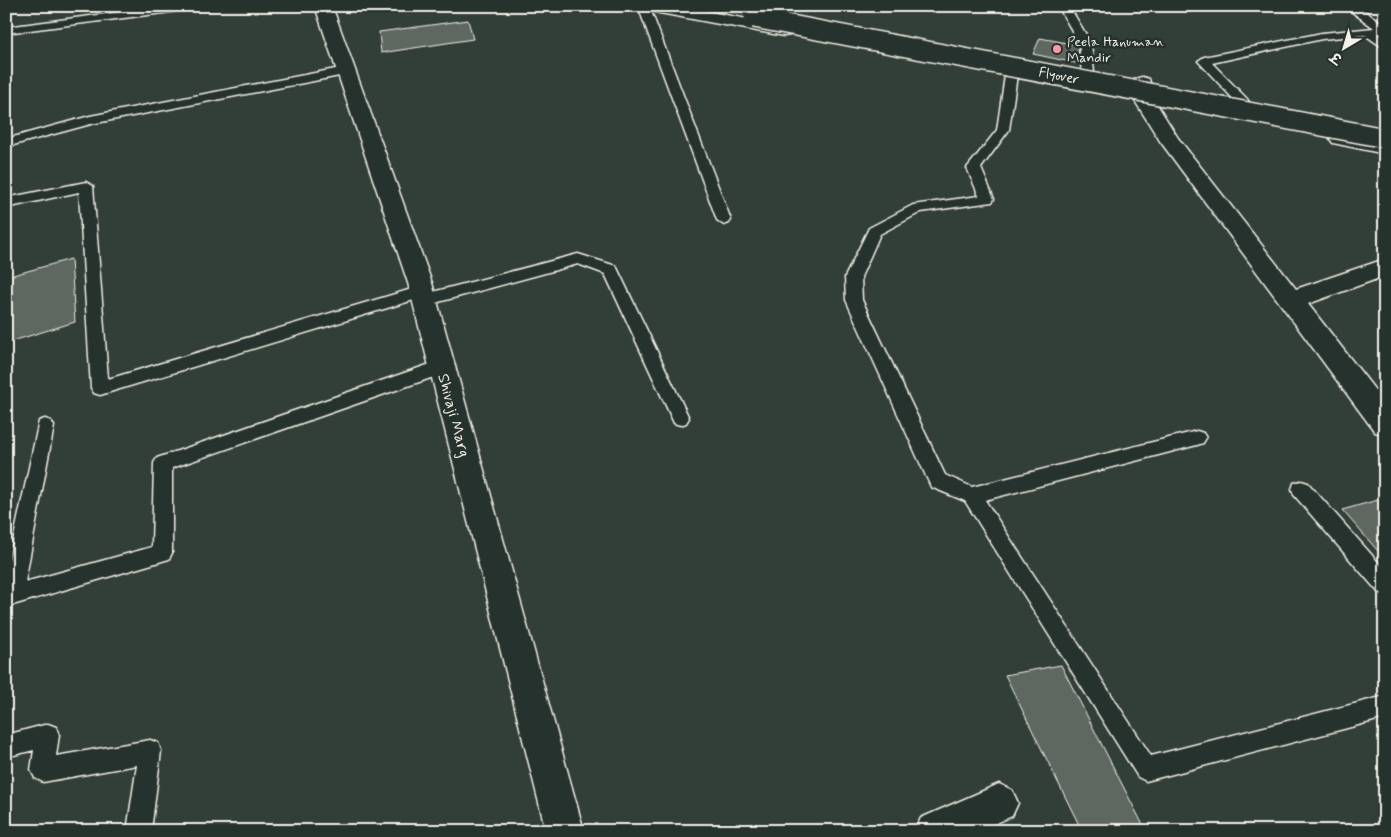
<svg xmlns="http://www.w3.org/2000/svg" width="1391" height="837" font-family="Mynerve,'Playpen Sans Deva',sans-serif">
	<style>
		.building { fill: #5f6861; stroke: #f4f1e8 }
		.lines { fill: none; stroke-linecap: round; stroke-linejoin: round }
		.lane-casing { stroke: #f4f1e8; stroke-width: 3 }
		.street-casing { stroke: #f4f1e8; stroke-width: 3 }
		.secondary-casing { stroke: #f4f1e8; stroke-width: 3 }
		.lane { fill: #26332d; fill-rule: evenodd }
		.street { fill: #26332d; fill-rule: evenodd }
		.secondary { fill: #26332d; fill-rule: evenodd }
		.secondary-bridge-casing { stroke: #f4f1e8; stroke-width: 22; stroke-linecap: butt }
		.secondary-bridge { stroke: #26332d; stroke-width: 19 }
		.poi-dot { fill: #ff9aa2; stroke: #26332d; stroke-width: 2 }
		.labels { text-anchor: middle; stroke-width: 5; stroke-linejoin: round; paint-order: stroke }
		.far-poi-label { font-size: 14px; fill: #f4f1e8; stroke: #26332d; text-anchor: start }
		.far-street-label { font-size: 14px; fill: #f4f1e8; stroke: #26332d }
		.street-label { font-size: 16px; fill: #f4f1e8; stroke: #26332d }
	</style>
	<rect width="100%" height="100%" fill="#323e38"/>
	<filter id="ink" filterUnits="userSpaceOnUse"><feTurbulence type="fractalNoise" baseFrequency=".02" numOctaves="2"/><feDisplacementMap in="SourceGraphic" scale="10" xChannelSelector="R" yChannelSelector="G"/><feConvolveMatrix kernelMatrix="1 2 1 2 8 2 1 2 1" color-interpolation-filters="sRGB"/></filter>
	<g filter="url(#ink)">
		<g class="building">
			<polygon points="468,20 473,39 381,53 379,32"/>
			<polygon points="1040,38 1078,45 1080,64 1033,54"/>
			<polygon points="71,259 75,322 6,343 6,277"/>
			<polygon points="1385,498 1385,559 1342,510"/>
			<polygon points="1061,665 1146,831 1082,831 1005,675"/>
		</g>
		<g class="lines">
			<g class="lane-casing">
				<g id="lane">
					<polygon points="167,6 200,6 195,9 6,33 6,27"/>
					<polygon points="638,6 649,6 731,220 729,223 724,225 717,220"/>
					<polygon points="1058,6 1069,6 1091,43 1094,73 1092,76 1088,77 1082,73 1079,43"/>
					<polygon points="1344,6 1357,6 1385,25 1385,33 1378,34 1385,40 1385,49 1365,35 1322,39 1212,63 1247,99 1249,102 1243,106 1239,105 1198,61 1204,57 1322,33 1374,28"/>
					<polygon points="346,67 350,68 350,74 91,124 6,147 6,139 90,116"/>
					<polygon points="1011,71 1017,75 1009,130 981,168 994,199 992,202 921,212 880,234 861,277 862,300 945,475 972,487 1197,431 1203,433 1206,438 1203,443 1197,445 985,500 1151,756 1385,696 1385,718 1146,781 1138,777 965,501 931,487 846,300 845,277 869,228 913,205 979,196 967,168 997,130 1005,75"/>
					<polygon points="86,182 93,186 108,379 422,286 427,288 429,293 578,254 616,266 689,418 686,423 680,425 674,423 605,274 578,264 424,306 418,304 417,299 100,395 94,393 91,388 79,192 6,208 6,198"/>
					<polygon points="442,360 448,362 450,367 448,372 172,468 172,553 169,559 6,607 6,574 39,421 45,419 51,421 54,426 25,582 152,547 154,463 157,458"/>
					<polygon points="1301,481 1308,483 1385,570 1385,594 1378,592 1294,495 1292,489 1294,483"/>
					<polygon points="48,724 56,727 59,735 56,756 150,740 158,743 161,751 151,831 127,831 137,765 43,782 35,778 31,770 34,750 6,757 6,735"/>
				</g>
			</g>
			<g class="street-casing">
				<g id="street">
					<polygon points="1142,77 1149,79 1155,101 1178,138 1296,289 1385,259 1385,276 1308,304 1385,403 1385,435 1375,432 1160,141 1135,101 1133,83 1135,79"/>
					<polygon points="999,784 1012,790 1018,803 1012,816 979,831 915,831 921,818"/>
				</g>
			</g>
			<g class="secondary-casing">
				<g id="secondary">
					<polygon points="315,6 332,6 432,283 584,831 546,831 408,283"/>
					<polygon points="641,6 678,6 784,26 790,27 793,31 790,35 784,36 649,11"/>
					<polygon points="1340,133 1385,142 1385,154 1333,143 1330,139 1333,135"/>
				</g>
			</g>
			<use href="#lane" class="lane"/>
			<use href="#street" class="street"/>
			<use href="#secondary" class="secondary"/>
			<g class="secondary-bridge-casing">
				<polyline id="secondary-bridge" points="754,18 1385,138"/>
			</g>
			<use href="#secondary-bridge" class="secondary-bridge"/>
		</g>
	</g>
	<circle class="poi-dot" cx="1057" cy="49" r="5"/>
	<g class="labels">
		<g class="far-poi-label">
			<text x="1067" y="46">Peela Hanuman<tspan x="1067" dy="16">Mandir</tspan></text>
		</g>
		<g class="far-street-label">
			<text transform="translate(1059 75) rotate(11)" y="5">Flyover</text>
		</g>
		<g class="street-label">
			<text transform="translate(455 415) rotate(75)" y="6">Shivaji Marg</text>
		</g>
	</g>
	<rect width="1391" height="837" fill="none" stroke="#26332d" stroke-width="25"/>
	<rect x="12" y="12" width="1366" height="812" fill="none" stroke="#f4f1e8" stroke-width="2" filter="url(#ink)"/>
	<g transform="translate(1344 48) rotate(218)" stroke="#26332d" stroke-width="4" paint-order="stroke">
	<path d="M0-4L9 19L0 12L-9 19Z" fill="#f4f1e8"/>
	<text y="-8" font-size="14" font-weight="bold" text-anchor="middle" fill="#f4f1e8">उ</text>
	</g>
</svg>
